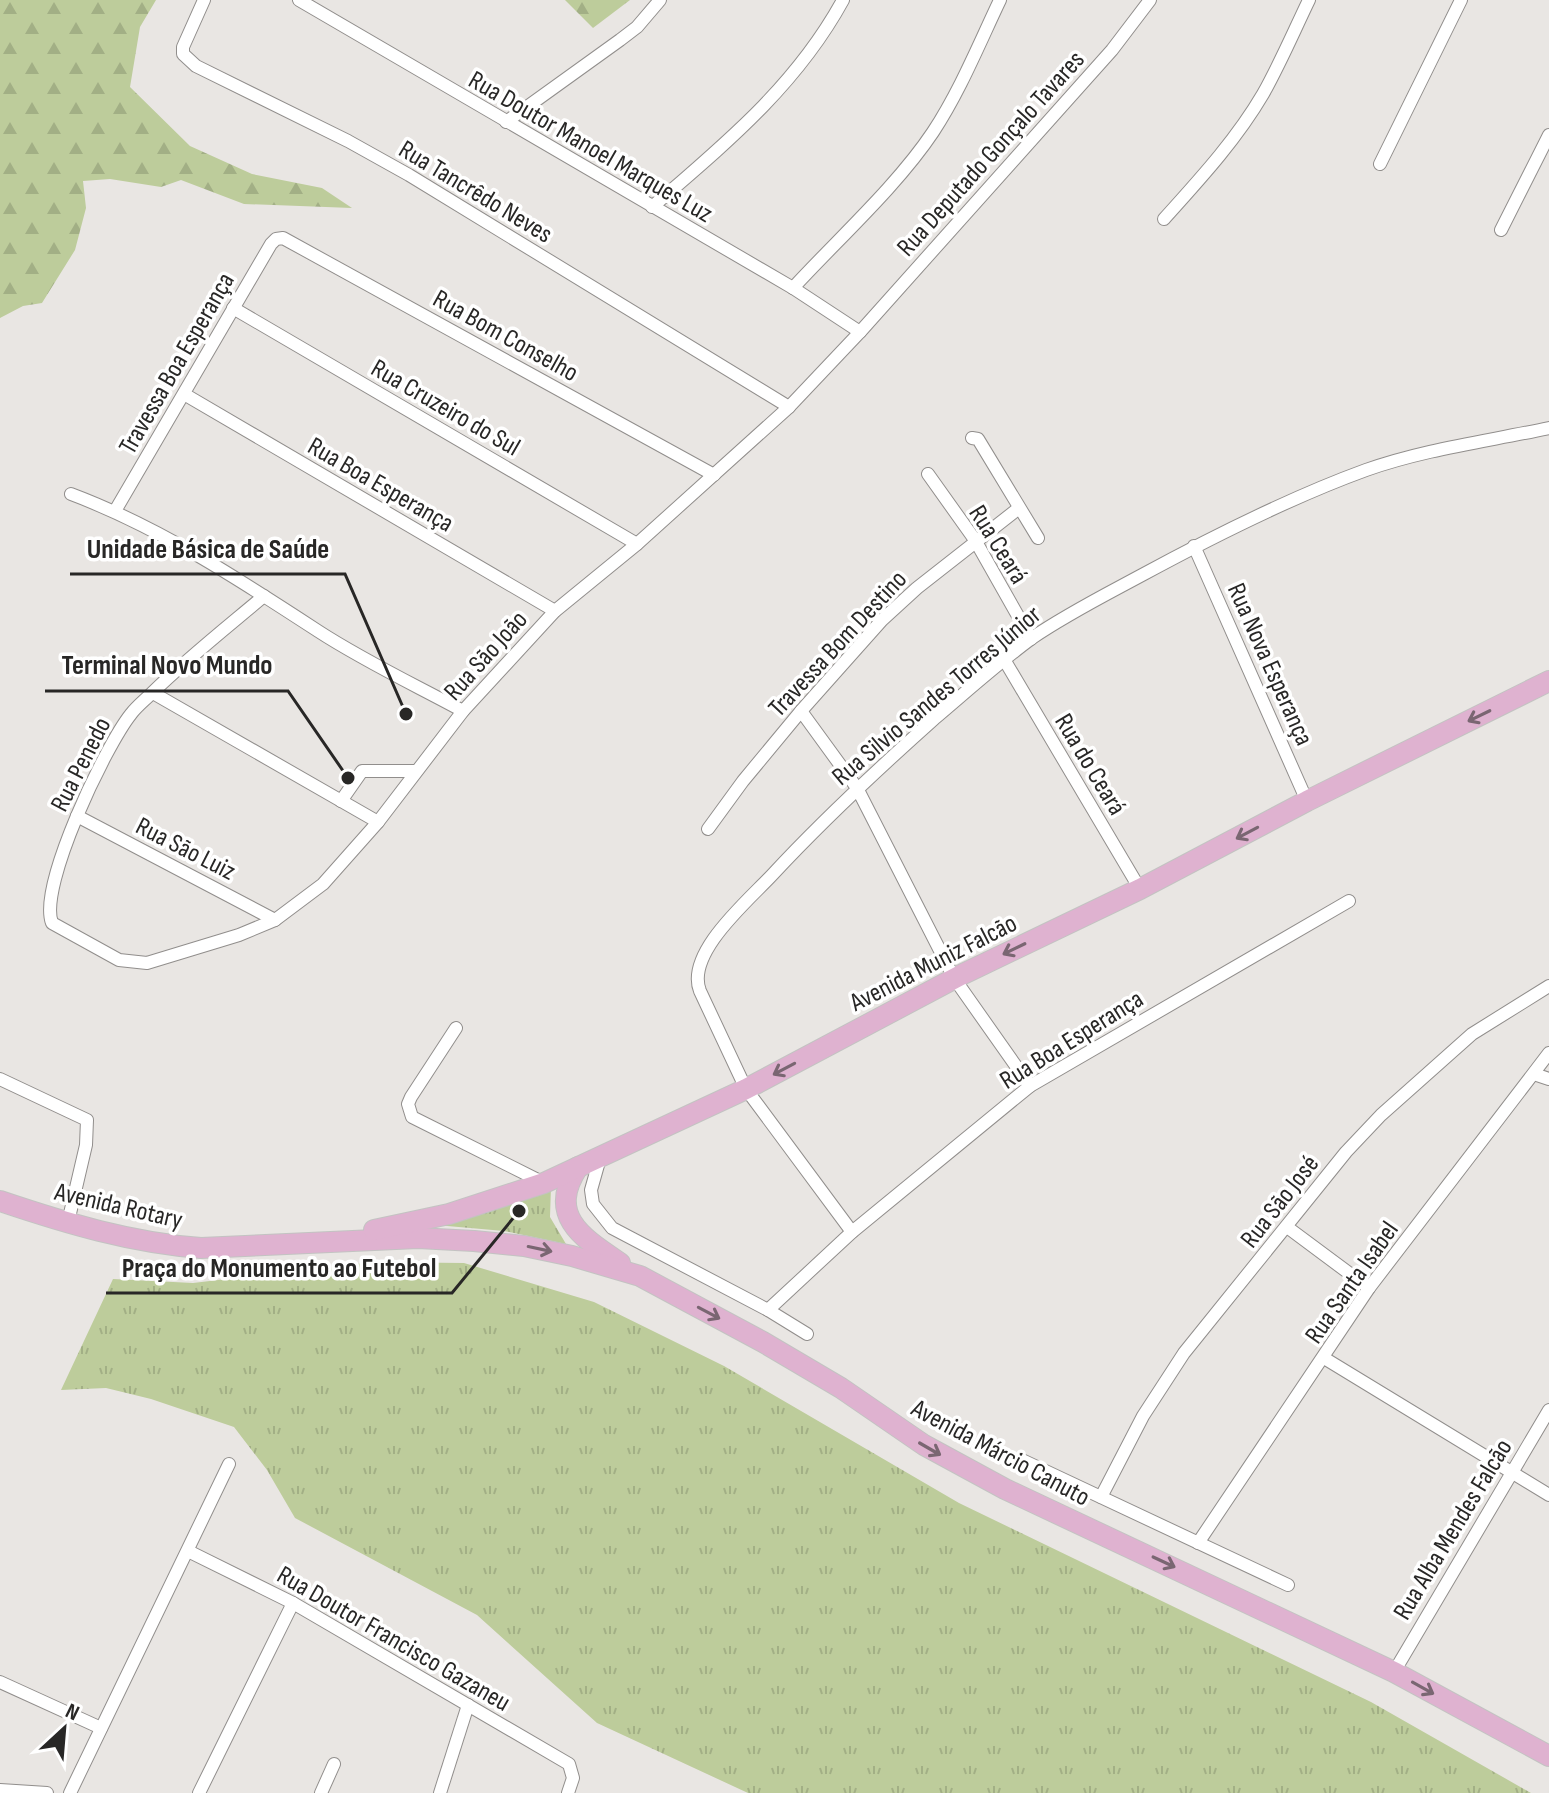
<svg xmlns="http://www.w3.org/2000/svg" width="1549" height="1793" font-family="'Sofia Sans Condensed',sans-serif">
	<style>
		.grass { fill: url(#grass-tufts) }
		.forest { fill: url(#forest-firs) }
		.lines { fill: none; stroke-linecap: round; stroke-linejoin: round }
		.street-casing { stroke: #918e8c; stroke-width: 14 }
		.primary-casing { stroke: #c3c3c2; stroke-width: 22 }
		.street { stroke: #fff; stroke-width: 12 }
		.primary { stroke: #dfb2d0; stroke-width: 20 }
		.oneway { stroke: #7a6672 }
		.labels { text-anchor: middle; stroke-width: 7; stroke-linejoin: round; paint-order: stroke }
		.street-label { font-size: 26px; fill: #282726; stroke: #fff }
		.leader { fill: none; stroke: #282726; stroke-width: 3 }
		.callout-dot { fill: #282726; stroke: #fff; stroke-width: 3 }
		.callout-label { font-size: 28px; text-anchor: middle; font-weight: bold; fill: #282726; stroke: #fff; stroke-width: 7; stroke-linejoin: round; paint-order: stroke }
	</style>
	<defs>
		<pattern id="grass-tufts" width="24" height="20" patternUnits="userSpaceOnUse" patternTransform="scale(2)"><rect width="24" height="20" fill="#bdcc9b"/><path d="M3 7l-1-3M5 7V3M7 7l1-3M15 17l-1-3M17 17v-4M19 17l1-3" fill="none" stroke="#a2af85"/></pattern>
		<pattern id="forest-firs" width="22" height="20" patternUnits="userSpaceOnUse" patternTransform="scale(2)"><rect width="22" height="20" fill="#bdcc9b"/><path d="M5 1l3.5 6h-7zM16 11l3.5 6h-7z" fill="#a2af85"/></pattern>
	</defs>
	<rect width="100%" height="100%" fill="#e9e6e3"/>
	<g class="grass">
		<polygon points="551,1186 550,1217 566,1244 504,1231 436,1225 508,1205"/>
		<polygon points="372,1262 464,1263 594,1302 724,1366 959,1503 1371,1702 1531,1793 748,1793 597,1723 477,1615 295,1518 267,1470 234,1427 151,1399 106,1388 61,1390 113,1279 193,1283"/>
	</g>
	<g class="forest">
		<polygon points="0,0 156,0 140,27 130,87 190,146 252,174 322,188 352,208 244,204 181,180 161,187 110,179 83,181 86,208 75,250 42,303 23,306 0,318"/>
		<polygon points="565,0 630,0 593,28"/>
	</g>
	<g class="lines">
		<g class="street-casing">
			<g id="street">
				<polyline points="204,0 183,47 183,54 196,66 348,141 409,175 789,407"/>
				<polyline points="299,0 793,288 860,332"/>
				<polyline points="506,122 620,40 637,27 660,0"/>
				<polyline points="1380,164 1461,0"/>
				<path d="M652,207C725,144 796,86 843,0"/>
				<path d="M1164,219C1200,179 1236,140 1263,94C1280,64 1294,31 1309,0"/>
				<polyline points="1501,230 1549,135"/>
				<path d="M793,288C837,240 897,186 933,132C960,91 979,44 1000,0"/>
				<polyline points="233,308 637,544"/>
				<polyline points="184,394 555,611"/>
				<polyline points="972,438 978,439 1038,538"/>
				<polyline points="928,474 975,540 1031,639"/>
				<path d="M71,494C159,527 240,580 318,631C364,661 415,685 463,711"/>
				<polyline points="115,511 271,244 276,239 283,238 714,475"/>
				<polyline points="1194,546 1307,801"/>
				<path d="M264,596C226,628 188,658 153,692C145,700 137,706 131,714C106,745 38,886 52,923L119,960L147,963L239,935L275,920L323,884L378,822L463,711L555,611L637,544L789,407L860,332L1112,50L1150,0"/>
				<polyline points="1005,661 1140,889"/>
				<polyline points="153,693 378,822"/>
				<polyline points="801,711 857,788 954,978 1030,1086"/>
				<polyline points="341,801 362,771 416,771"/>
				<polyline points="77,816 275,920"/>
				<polyline points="708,829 743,781 801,711 882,620 917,588 1019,508"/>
				<polyline points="456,1028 411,1097 408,1104 412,1117 544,1183"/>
				<polyline points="1534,1074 1549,1079"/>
				<polyline points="0,1079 87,1120 86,1145 68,1222"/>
				<polyline points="600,1158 591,1190 593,1204 612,1228 768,1310 807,1334"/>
				<polyline points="1287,1227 1369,1288"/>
				<path d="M852,1232L746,1089L700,991C685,953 749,900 773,874C824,819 878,769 934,719C966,692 998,663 1032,638C1067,614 1105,595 1142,575C1214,536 1289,498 1366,470C1425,449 1489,441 1549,428"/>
				<polyline points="768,1310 852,1232 1030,1086 1349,901"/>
				<polyline points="1324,1358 1549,1495"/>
				<polyline points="1022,1460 1288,1585"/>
				<polyline points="1101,1497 1143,1416 1184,1353 1346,1152 1381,1115 1472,1034 1549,986"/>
				<polyline points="1198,1543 1369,1288 1549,1053"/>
				<polyline points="188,1551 293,1603 569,1764 573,1778 568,1793"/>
				<polyline points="1394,1672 1549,1410"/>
				<polyline points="0,1682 101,1728"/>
				<polyline points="0,1790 47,1793"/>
				<polyline points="70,1793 229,1464"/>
				<polyline points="199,1793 293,1603"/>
				<polyline points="321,1793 334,1764"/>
				<polyline points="440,1793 468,1705"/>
			</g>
		</g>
		<g class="primary-casing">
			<g id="primary">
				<path d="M578,1167C546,1216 583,1238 620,1263"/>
				<path d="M0,1201C65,1223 132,1243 201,1248L418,1238L474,1241L524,1246L572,1256L640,1276L763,1342L841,1388L924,1445L1005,1489L1394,1672L1549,1756"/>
				<polyline points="374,1230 449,1214 544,1183 746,1089 961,975 1140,889 1307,801 1549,681"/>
			</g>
		</g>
		<use href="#street" class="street"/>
		<use href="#primary" class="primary"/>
	</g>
	<defs><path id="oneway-shaft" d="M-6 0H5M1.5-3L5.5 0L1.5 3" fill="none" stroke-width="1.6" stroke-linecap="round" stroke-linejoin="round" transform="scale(2)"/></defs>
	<g class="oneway">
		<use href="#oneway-shaft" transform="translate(1479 716) rotate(154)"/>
		<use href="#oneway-shaft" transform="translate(1247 833) rotate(152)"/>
		<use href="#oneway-shaft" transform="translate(1014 949) rotate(154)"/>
		<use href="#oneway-shaft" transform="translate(784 1069) rotate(152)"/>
		<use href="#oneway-shaft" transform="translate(540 1249) rotate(12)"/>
		<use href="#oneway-shaft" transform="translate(709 1313) rotate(28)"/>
		<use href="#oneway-shaft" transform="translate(930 1449) rotate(30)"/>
		<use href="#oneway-shaft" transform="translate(1164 1562) rotate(25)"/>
		<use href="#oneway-shaft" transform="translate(1423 1688) rotate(29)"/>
	</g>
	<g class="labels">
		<g class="street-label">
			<text transform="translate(591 146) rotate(30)" y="9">Rua Doutor Manoel Marques Luz</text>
			<text transform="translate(990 153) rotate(-48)" y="9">Rua Deputado Gonçalo Tavares</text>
			<text transform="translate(476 191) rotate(31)" y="9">Rua Tancrêdo Neves</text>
			<text transform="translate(506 335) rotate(29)" y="9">Rua Bom Conselho</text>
			<text transform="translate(176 363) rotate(-60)" y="9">Travessa Boa Esperança</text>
			<text transform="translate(446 407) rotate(30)" y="9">Rua Cruzeiro do Sul</text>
			<text transform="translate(381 484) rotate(30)" y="9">Rua Boa Esperança</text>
			<text transform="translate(999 544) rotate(58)" y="9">Rua Ceará</text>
			<text transform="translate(837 643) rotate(-47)" y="9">Travessa Bom Destino</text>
			<text transform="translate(485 655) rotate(-48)" y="9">Rua São João</text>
			<text transform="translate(1271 664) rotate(66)" y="9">Rua Nova Esperança</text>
			<text transform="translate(936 695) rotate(-40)" y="9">Rua Silvio Sandes Torres Júnior</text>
			<text transform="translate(80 764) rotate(-63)" y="9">Rua Penedo</text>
			<text transform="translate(1091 764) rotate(59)" y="9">Rua do Ceará</text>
			<text transform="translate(186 848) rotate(27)" y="9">Rua São Luiz</text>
			<text transform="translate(933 962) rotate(-27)" y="9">Avenida Muniz Falcão</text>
			<text transform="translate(1071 1039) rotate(-32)" y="9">Rua Boa Esperança</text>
			<text transform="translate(1279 1201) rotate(-52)" y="9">Rua São José</text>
			<text transform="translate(119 1205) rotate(13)" y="9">Avenida Rotary</text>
			<text transform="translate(1351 1282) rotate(-55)" y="9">Rua Santa Isabel</text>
			<text transform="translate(1001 1452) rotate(28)" y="9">Avenida Márcio Canuto</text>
			<text transform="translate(1452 1529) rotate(-59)" y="9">Rua Alba Mendes Falcão</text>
			<text transform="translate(394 1638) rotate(30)" y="9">Rua Doutor Francisco Gazaneu</text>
		</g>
	</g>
	<path class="leader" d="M406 714L345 574H70M348 778L288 691H45M519 1211L452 1293H106"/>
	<g class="callout-dot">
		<circle cx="406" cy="714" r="8"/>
		<circle cx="348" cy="778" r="8"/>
		<circle cx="519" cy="1211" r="8"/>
	</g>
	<g class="callout-label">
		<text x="208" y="558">Unidade Básica de Saúde</text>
		<text x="167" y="674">Terminal Novo Mundo</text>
		<text x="279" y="1277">Praça do Monumento ao Futebol</text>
	</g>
	<g transform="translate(64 1729) rotate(26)" stroke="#ffffff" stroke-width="6" paint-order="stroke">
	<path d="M0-6L14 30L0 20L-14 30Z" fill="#282726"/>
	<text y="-12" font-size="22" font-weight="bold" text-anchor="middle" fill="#282726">N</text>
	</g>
</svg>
